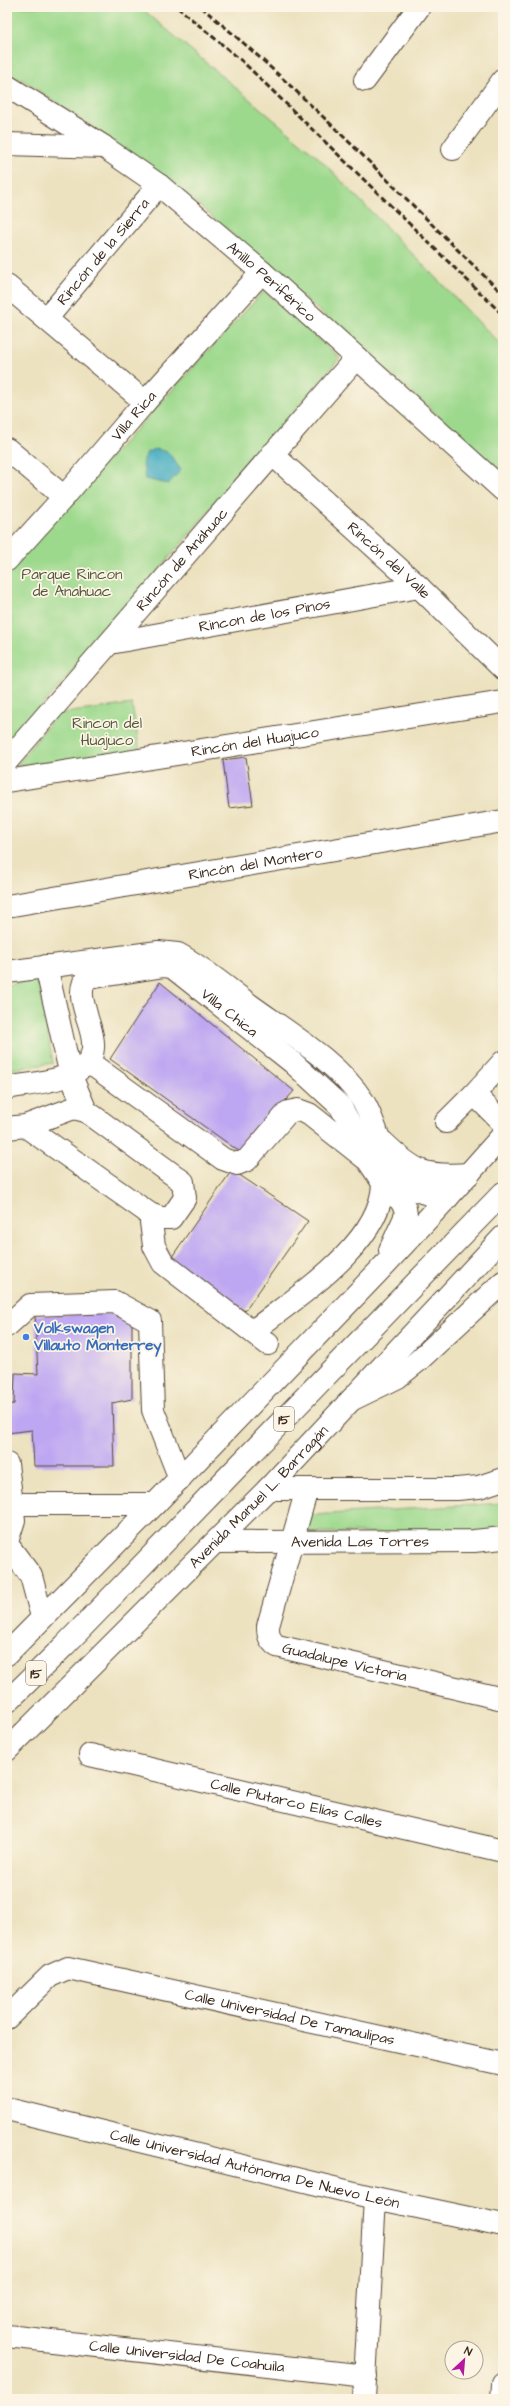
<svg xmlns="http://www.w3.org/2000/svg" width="510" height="2406" font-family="'Architects Daughter',sans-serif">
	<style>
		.green { fill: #9dd98d; stroke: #6c8256 }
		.water { fill: #42acc1; stroke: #3e6b70 }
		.building { fill: #bda6f2 }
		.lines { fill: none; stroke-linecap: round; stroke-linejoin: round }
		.minor-casing { stroke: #564636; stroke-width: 24 }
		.highway-casing { stroke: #564636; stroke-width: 24 }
		.minor { stroke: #fff; stroke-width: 22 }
		.highway { stroke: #fff; stroke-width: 22 }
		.rail { stroke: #3b2a1e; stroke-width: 3; stroke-dasharray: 6 3; stroke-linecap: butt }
		.shop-dot { fill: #3f7fe0; stroke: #fcf5e5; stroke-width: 1.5 }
		.labels { text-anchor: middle; stroke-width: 3.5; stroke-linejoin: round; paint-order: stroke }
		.shield { fill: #fcf5e5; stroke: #75675a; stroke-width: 1 }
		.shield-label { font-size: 14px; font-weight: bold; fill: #3b2a1e }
		.street-label { font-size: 15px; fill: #3b2a1e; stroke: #fcf5e5 }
		.park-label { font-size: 15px; fill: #54563a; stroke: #fcf5e5 }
		.shop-label { font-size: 15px; font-weight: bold; fill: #366cbe; stroke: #fcf5e5; text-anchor: start }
	</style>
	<rect width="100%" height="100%" fill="#fcf5e5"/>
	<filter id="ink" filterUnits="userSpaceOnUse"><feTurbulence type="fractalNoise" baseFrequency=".025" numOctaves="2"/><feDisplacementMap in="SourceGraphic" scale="8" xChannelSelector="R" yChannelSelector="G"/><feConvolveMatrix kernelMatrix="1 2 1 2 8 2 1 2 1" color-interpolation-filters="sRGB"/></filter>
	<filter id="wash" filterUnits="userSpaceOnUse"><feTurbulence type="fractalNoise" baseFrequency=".012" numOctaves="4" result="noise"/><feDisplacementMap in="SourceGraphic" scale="16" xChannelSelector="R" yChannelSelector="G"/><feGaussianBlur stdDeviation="0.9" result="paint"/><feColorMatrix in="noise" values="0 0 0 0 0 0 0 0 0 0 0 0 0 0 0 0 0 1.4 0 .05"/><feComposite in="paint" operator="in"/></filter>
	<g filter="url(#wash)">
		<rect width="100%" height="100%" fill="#ece2c0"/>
		<g class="green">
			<polygon points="7,7 140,7 318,157 503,347 503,473 175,184 23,80 7,76"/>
			<polygon points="264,291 340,358 7,747 7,569"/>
			<polygon points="132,704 140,752 16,766 57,714"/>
			<polygon points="38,980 53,1063 7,1070 7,985"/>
			<polygon points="503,1503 503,1529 486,1535 307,1532 306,1526 313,1515"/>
		</g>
		<polygon class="water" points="156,449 168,452 181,470 168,484 145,479 143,462 147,452"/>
		<g id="blocks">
			<g class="building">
				<polygon points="246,757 253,805 229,808 223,760"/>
				<polygon points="160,982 294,1091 240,1152 110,1059"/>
				<polygon points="232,1170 308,1221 245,1311 169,1261"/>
				<polygon points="132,1313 132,1399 112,1403 114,1466 34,1466 32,1430 7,1433 7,1405 14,1404 15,1373 38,1374 35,1315"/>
			</g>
		</g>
	</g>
	<g filter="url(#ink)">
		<use href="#blocks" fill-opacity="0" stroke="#564636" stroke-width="1"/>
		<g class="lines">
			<g class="minor-casing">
				<g id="minor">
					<polyline points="365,80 419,7"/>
					<polyline points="7,86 103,146"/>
					<path id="s1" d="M7,144L104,147L159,185L262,272L503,490"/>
					<polyline points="453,149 503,80"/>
					<polyline points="7,286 145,402"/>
					<path id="s2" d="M47,318L159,185"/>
					<polyline points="7,449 64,497"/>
					<path id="s3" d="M272,454L419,587L503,669"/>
					<path id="s4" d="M7,560L64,497L145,402L262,272"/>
					<path id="s5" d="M110,643L419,587"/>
					<path id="s6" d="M7,761L356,358"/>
					<path id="s7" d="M7,781L503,702"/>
					<path id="s8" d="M7,906L503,821"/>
					<polyline points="46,966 71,1076 86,1111"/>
					<path d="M7,972L158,952L178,954C204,968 227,988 250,1005C287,1032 338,1062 363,1101C377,1123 384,1166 400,1181C413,1192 432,1195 448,1197"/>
					<polyline points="503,1062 474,1094 503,1123"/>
					<polyline points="84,1065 94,1066 223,1159 237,1164 247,1160 288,1112 298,1110 309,1114 365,1158"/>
					<path id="s9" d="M7,1088C31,1083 91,1081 93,1048C94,1038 90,1027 87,1018C84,1005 79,995 84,982L89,978L164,966L172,967L292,1062L340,1106L360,1141L367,1159L387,1189L401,1201L405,1208L406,1215L390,1250"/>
					<polyline points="446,1122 474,1094"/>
					<polyline points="7,1128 25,1126 74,1108 86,1111 183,1182 185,1198 171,1218 161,1218 150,1214 25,1126"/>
					<path d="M383,1142C415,1173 425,1177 469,1174"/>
					<polyline points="150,1214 154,1246 163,1263 268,1344"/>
					<polyline points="7,1326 30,1305 115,1302 150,1321 153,1410 180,1479"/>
					<path d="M253,1331C296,1297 381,1244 383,1184"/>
					<polyline points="353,1399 398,1377 418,1361 503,1282"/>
					<polyline points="7,1464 14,1520 7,1542"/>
					<polyline points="268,1489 457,1489 479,1487 503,1479"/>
					<path id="s10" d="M307,1489L268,1626C268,1635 269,1640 277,1646L503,1699"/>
					<polyline points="7,1504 155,1504"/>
					<path id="s11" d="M217,1542L474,1541L503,1538"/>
					<polyline points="7,1544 31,1576 42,1617"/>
					<polyline points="7,1654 155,1504 378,1272 448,1197 503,1135"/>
					<path id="s12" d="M90,1755L503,1851"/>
					<path id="s13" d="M7,2018L50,1976L68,1968L503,2064"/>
					<path id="s14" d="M7,2109L375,2198L503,2225"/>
					<path id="s15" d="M7,2336L366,2376"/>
					<polyline points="364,2399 375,2198"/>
					<polyline points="502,2399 503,2384"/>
				</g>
			</g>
			<g class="highway-casing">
				<g id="highway">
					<polyline points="7,1702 65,1645 503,1193"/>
					<path id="s16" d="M7,1750L268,1489L503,1237"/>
				</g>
			</g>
			<use href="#minor" class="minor"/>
			<use href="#highway" class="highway"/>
			<g class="rail">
				<polyline points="177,7 242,61 503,315"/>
				<path d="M201,7C308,95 403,198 503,294"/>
			</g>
		</g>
	</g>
	<circle class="shop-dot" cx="26" cy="1337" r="4"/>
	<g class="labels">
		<g class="shield">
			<rect x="274" y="1407" width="20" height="24" rx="3"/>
			<rect x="26" y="1661" width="20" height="24" rx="3"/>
		</g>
		<g class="shield-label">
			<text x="284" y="1424">15</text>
			<text x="36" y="1678">15</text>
		</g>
		<g class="street-label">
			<text dy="5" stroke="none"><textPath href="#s2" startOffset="87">Rincón de la Sierra</textPath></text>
			<text dy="5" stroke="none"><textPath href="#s1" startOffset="312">Anillo Periférico</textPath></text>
			<text dy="5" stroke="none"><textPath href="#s4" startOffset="192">Villa Rica</textPath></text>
			<text dy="5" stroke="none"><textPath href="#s6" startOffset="267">Rincón de Anáhuac</textPath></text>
			<text dy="5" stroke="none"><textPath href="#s3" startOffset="158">Rincón del Valle</textPath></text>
			<text dy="5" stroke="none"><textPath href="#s5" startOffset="157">Rincon de los Pinos</textPath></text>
			<text dy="5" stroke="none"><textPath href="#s7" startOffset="251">Rincón del Huajuco</textPath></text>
			<text dy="5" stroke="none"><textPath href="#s8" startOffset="252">Rincón del Montero</textPath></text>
			<text dy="5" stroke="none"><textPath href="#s9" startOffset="333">Villa Chica</textPath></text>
			<text dy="5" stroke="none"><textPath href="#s16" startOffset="357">Avenida Manuel L. Barragán</textPath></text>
			<text dy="5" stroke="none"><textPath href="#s11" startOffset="143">Avenida Las Torres</textPath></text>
			<text dy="5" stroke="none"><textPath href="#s10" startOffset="235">Guadalupe Victoria</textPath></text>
			<text dy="5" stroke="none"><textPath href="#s12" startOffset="212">Calle Plutarco Elías Calles</textPath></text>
			<text dy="5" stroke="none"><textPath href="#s13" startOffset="307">Calle Universidad De Tamaulipas</textPath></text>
			<text dy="5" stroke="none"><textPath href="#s14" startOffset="255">Calle Universidad Autónoma De Nuevo León</textPath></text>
			<text dy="5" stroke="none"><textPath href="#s15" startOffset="181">Calle Universidad De Coahuila</textPath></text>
		</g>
		<g class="park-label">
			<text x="72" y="579">Parque Rincon<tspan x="72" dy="17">de Anahuac</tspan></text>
			<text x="107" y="728">Rincon del<tspan x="107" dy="17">Huajuco</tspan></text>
		</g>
		<g class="shop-label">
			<text x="34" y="1333">Volkswagen<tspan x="34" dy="17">Villauto Monterrey</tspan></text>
		</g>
	</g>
	<rect width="510" height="2406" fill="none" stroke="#fcf5e5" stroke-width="24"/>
	<g transform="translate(464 2360) rotate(26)"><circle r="19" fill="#fcf5e5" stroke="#afa495"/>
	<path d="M0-3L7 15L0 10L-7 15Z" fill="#b5179e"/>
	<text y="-6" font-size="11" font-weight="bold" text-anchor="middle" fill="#3b2a1e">N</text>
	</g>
</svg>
